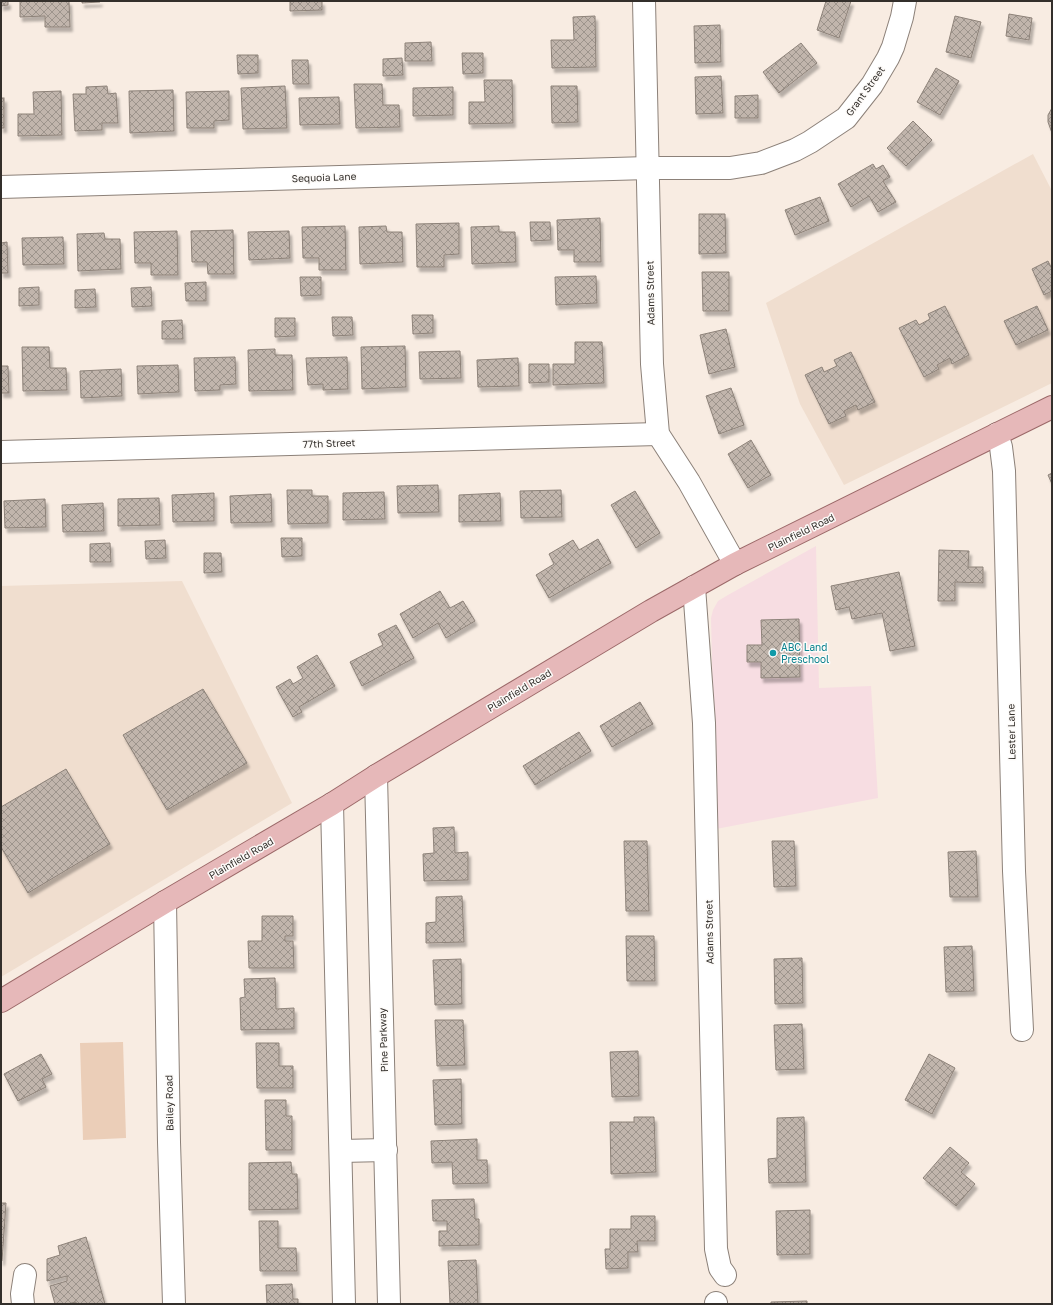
<svg xmlns="http://www.w3.org/2000/svg" width="1053" height="1305" font-family="'Golos Text',sans-serif">
	<style>
		.built { fill: #f0decf }
		.education { fill: #f7dde2 }
		.pitch { fill: #ebceb8 }
		.building { fill: url(#building-cross-hatch); stroke: #8d8279; filter: url(#shadow) }
		.lines { fill: none; stroke-linecap: round; stroke-linejoin: round }
		.minor-casing { stroke: #8c8179; stroke-width: 24 }
		.major-casing { stroke: #9c6969; stroke-width: 24 }
		.minor { stroke: #fff; stroke-width: 22 }
		.major { stroke: #e6b8b9; stroke-width: 22 }
		.culture-dot { fill: #0f9aa8; stroke: #fdfbf9; stroke-width: 1.5 }
		.labels { text-anchor: middle; stroke-width: 3; stroke-linejoin: round; paint-order: stroke }
		.street-label { font-size: 10px; fill: #332f2b; stroke: #fdfbf9 }
		.culture-label { font-size: 10px; fill: #0d838f; stroke: #fdfbf9; text-anchor: start }
	</style>
	<defs>
		<pattern id="building-cross-hatch" width="8" height="8" patternUnits="userSpaceOnUse"><rect width="8" height="8" fill="#c1b5ac"/><path d="M0 0l8 8M0 8l8-8" fill="none" stroke="#9d948c"/></pattern>
		<filter id="shadow"><feDropShadow dx="2.5" dy="4.5" stdDeviation="1" flood-color="#0004"/></filter>
	</defs>
	<rect width="100%" height="100%" fill="#f8ece2"/>
	<g class="built">
		<polygon points="1033,154 1052,191 1052,383 844,485 800,404 766,303"/>
		<polygon points="182,581 292,803 1,977 1,586"/>
	</g>
	<polygon class="education" points="816,546 819,688 871,686 878,798 716,829 711,618 713,610 718,601 728,595"/>
	<polygon class="pitch" points="123,1042 126,1138 83,1140 80,1043"/>
	<g class="building">
		<polygon points="1,1 8,1 8,5 1,6"/>
		<polygon points="20,1 69,1 70,27 45,27 45,16 20,17"/>
		<polygon points="82,1 100,1 100,2 82,3"/>
		<polygon points="290,1 322,1 322,10 290,11"/>
		<polygon points="826,1 851,1 839,38 817,30"/>
		<polygon points="1009,14 1032,18 1029,40 1006,36"/>
		<polygon points="595,16 596,67 552,68 551,40 574,40 573,17"/>
		<polygon points="955,16 981,22 971,58 946,52"/>
		<polygon points="720,25 721,62 695,63 694,26"/>
		<polygon points="431,42 432,61 405,61 405,43"/>
		<polygon points="801,43 817,63 779,93 763,72"/>
		<polygon points="462,53 483,53 483,73 463,74"/>
		<polygon points="237,55 258,55 258,73 238,74"/>
		<polygon points="402,58 403,75 383,76 383,59"/>
		<polygon points="292,60 308,60 309,84 293,84"/>
		<polygon points="936,68 959,81 940,115 917,102"/>
		<polygon points="721,76 723,113 696,114 695,77"/>
		<polygon points="484,80 512,80 513,123 469,124 469,102 485,102"/>
		<polygon points="354,84 382,84 383,105 399,105 400,127 356,128"/>
		<polygon points="107,86 108,94 116,93 118,123 102,123 102,130 75,131 73,94 86,94 86,87"/>
		<polygon points="285,86 287,128 243,129 241,88"/>
		<polygon points="551,86 577,86 578,122 552,123"/>
		<polygon points="453,87 453,115 413,116 413,88"/>
		<polygon points="173,90 174,131 130,133 129,91"/>
		<polygon points="61,91 62,135 18,136 18,114 34,114 33,92"/>
		<polygon points="229,91 229,120 214,121 214,128 187,128 186,92"/>
		<polygon points="758,95 758,118 735,118 735,96"/>
		<polygon points="339,97 340,124 300,125 299,98"/>
		<rect x="1" y="98" width="3" height="30"/>
		<polygon points="1052,108 1052,133 1048,122 1048,115"/>
		<polygon points="913,121 932,140 906,166 887,148"/>
		<polygon points="873,164 876,169 883,165 890,177 883,181 896,202 878,212 869,196 851,207 838,184"/>
		<polygon points="820,197 829,221 795,235 785,210"/>
		<polygon points="699,214 725,214 726,253 699,254"/>
		<polygon points="600,218 601,262 574,262 574,250 558,250 557,220"/>
		<polygon points="530,222 550,222 551,240 531,241"/>
		<polygon points="459,223 459,254 444,255 444,267 417,267 416,224"/>
		<polygon points="345,226 346,270 319,270 319,258 303,258 302,227"/>
		<polygon points="386,226 387,232 402,232 403,262 360,264 359,227"/>
		<polygon points="499,226 499,232 515,232 516,262 472,264 471,227"/>
		<polygon points="233,230 234,274 208,274 207,262 192,262 191,231"/>
		<polygon points="177,231 178,275 151,275 151,263 135,263 134,232"/>
		<polygon points="289,231 290,258 249,260 248,232"/>
		<polygon points="104,233 105,239 120,239 121,269 78,271 77,234"/>
		<polygon points="63,237 64,264 23,265 22,238"/>
		<polygon points="7,242 8,273 1,273 1,243"/>
		<polygon points="1048,261 1052,269 1052,291 1044,295 1032,269"/>
		<polygon points="702,272 729,272 729,311 703,311"/>
		<polygon points="596,276 597,303 556,305 555,277"/>
		<polygon points="300,277 321,277 321,295 301,296"/>
		<polygon points="206,282 206,301 186,301 185,283"/>
		<polygon points="39,287 39,305 19,306 19,288"/>
		<polygon points="151,287 152,306 132,307 131,288"/>
		<polygon points="95,289 96,307 75,308 75,290"/>
		<polygon points="945,306 969,355 952,364 950,358 937,365 939,369 924,377 899,328 916,320 919,325 930,319 928,314"/>
		<polygon points="1037,306 1048,330 1016,345 1004,321"/>
		<polygon points="412,315 433,315 433,333 413,334"/>
		<polygon points="332,317 352,317 353,335 333,336"/>
		<polygon points="275,318 295,318 295,336 275,337"/>
		<polygon points="182,320 183,339 162,339 162,321"/>
		<polygon points="726,329 735,367 709,374 700,335"/>
		<polygon points="575,342 602,342 604,383 553,385 553,364 575,364"/>
		<polygon points="405,346 406,387 362,389 361,347"/>
		<polygon points="22,347 49,347 50,368 66,368 67,390 23,391"/>
		<polygon points="275,349 275,355 292,355 293,390 249,391 248,350"/>
		<polygon points="460,351 461,378 420,379 419,352"/>
		<polygon points="851,352 875,402 858,410 856,405 844,411 846,416 829,424 805,375 822,367 824,372 837,366 834,360"/>
		<polygon points="235,357 236,384 220,385 220,390 195,391 194,358"/>
		<polygon points="347,357 348,389 323,390 323,384 308,385 306,358"/>
		<polygon points="518,358 519,386 478,387 477,360"/>
		<polygon points="529,364 549,364 549,382 529,383"/>
		<polygon points="178,365 179,392 138,394 137,366"/>
		<polygon points="1,366 8,366 9,393 1,393"/>
		<polygon points="121,369 122,396 81,398 80,371"/>
		<polygon points="731,388 744,425 719,434 706,396"/>
		<polygon points="751,440 771,475 748,488 728,454"/>
		<polygon points="1052,473 1052,484 1048,475"/>
		<polygon points="438,485 439,512 398,513 397,486"/>
		<polygon points="287,490 312,490 312,496 328,496 328,523 288,524"/>
		<polygon points="561,490 562,517 521,518 520,491"/>
		<polygon points="635,491 660,533 636,548 611,505"/>
		<polygon points="384,492 385,519 343,520 343,493"/>
		<polygon points="214,493 214,521 173,522 172,495"/>
		<polygon points="500,493 501,521 459,522 459,495"/>
		<polygon points="271,494 272,522 231,523 230,496"/>
		<polygon points="159,498 160,525 118,526 118,499"/>
		<polygon points="45,499 46,527 5,528 4,501"/>
		<polygon points="103,503 104,531 63,532 62,505"/>
		<polygon points="281,538 302,538 302,556 282,557"/>
		<polygon points="598,539 611,563 549,598 536,575 554,564 549,554 573,540 579,550"/>
		<polygon points="165,540 166,558 146,559 145,541"/>
		<polygon points="110,543 111,562 90,562 90,544"/>
		<polygon points="939,550 969,551 968,567 983,567 983,583 955,582 955,601 938,601"/>
		<polygon points="204,553 221,553 222,572 204,573"/>
		<polygon points="899,572 915,646 890,651 882,613 852,619 849,607 836,610 831,586"/>
		<polygon points="440,591 450,608 463,601 475,621 446,638 438,623 413,638 400,614"/>
		<polygon points="799,619 800,677 761,678 761,662 747,662 747,645 762,645 761,620"/>
		<polygon points="396,625 414,658 362,686 350,662 383,645 378,634"/>
		<polygon points="317,655 335,686 299,707 302,712 293,717 276,687 290,679 293,684 303,678 297,667"/>
		<polygon points="203,689 247,763 167,810 123,735"/>
		<polygon points="640,702 653,724 612,747 600,726"/>
		<polygon points="579,732 591,751 535,785 523,766"/>
		<polygon points="66,769 110,844 28,893 1,847 1,807"/>
		<polygon points="454,827 455,853 468,852 468,880 424,881 423,854 434,853 433,828"/>
		<polygon points="624,841 647,841 649,911 626,911"/>
		<polygon points="772,841 794,841 796,886 774,887"/>
		<polygon points="976,851 978,897 950,897 948,852"/>
		<polygon points="462,896 464,942 426,943 426,923 436,922 436,897"/>
		<polygon points="262,916 293,916 293,936 285,936 285,941 293,941 294,968 249,968 248,941 262,941"/>
		<polygon points="626,936 654,936 655,981 627,981"/>
		<polygon points="972,946 974,991 946,992 944,947"/>
		<polygon points="802,958 803,1003 775,1004 774,959"/>
		<polygon points="461,959 462,1004 435,1005 433,960"/>
		<polygon points="275,978 276,1009 294,1008 294,1029 241,1030 240,998 245,997 244,979"/>
		<polygon points="435,1020 463,1020 465,1065 437,1066"/>
		<polygon points="802,1024 804,1069 776,1070 774,1025"/>
		<polygon points="256,1043 279,1043 279,1066 293,1066 293,1088 257,1088"/>
		<polygon points="638,1051 639,1096 612,1097 610,1052"/>
		<polygon points="41,1054 52,1074 42,1079 46,1087 18,1101 4,1074"/>
		<polygon points="929,1054 955,1068 932,1114 905,1100"/>
		<polygon points="461,1079 462,1124 435,1125 433,1080"/>
		<polygon points="265,1100 286,1100 286,1116 292,1116 292,1150 266,1150"/>
		<polygon points="634,1117 654,1117 656,1172 611,1174 610,1122 634,1122"/>
		<polygon points="804,1117 806,1182 769,1183 768,1159 777,1158 777,1118"/>
		<polygon points="477,1139 477,1160 487,1160 488,1183 453,1184 452,1162 432,1163 431,1141"/>
		<polygon points="950,1147 969,1163 961,1172 975,1184 956,1206 923,1178"/>
		<polygon points="291,1162 292,1174 297,1174 298,1209 249,1210 249,1163"/>
		<polygon points="474,1199 475,1219 479,1219 479,1245 439,1246 439,1231 447,1231 447,1221 433,1221 432,1200"/>
		<polygon points="1,1203 6,1203 2,1261 1,1261"/>
		<polygon points="810,1210 810,1254 777,1255 776,1211"/>
		<polygon points="631,1216 655,1216 655,1241 637,1241 638,1252 628,1252 628,1268 606,1269 605,1249 610,1249 610,1229 631,1229"/>
		<polygon points="259,1221 278,1221 278,1248 296,1248 297,1271 260,1271"/>
		<polygon points="86,1237 105,1304 76,1304 76,1302 67,1304 55,1304 50,1286 67,1281 67,1276 47,1281 47,1259 60,1255 58,1246"/>
		<polygon points="476,1260 478,1304 450,1304 448,1261"/>
		<polygon points="292,1284 293,1299 298,1299 298,1304 267,1304 266,1285"/>
		<polygon points="807,1301 807,1304 771,1304 771,1302"/>
	</g>
	<g class="lines">
		<g class="minor-casing">
			<g id="minor">
				<polyline points="644,1 652,364 658,434 689,482 735,564"/>
				<polyline points="1,187 648,168 730,168 761,163 795,150 810,142 846,118 872,85 888,58 893,47 902,17 905,1"/>
				<polyline points="997,434 1001,447 1004,471 1014,871 1022,1030"/>
				<polyline points="1,452 658,434"/>
				<polyline points="694,587 704,723 716,1249 720,1268 725,1275"/>
				<polyline points="376,776 389,1304"/>
				<polyline points="332,804 344,1304"/>
				<polyline points="165,902 169,1142 174,1304"/>
				<polyline points="341,1151 386,1150"/>
				<polyline points="716,1303 716,1304"/>
				<polyline points="23,1304 22,1294 25,1275"/>
			</g>
		</g>
		<g class="major-casing">
			<polyline id="major" points="1,1001 165,902 332,804 376,776 651,611 735,564 1052,407"/>
		</g>
		<use href="#minor" class="minor"/>
		<use href="#major" class="major"/>
	</g>
	<circle class="culture-dot" cx="773" cy="653" r="4"/>
	<g class="labels">
		<g class="street-label">
			<text transform="translate(865 91) rotate(-54)" y="4">Grant Street</text>
			<text transform="translate(324 177) rotate(-2)" y="4">Sequoia Lane</text>
			<text transform="translate(650 293) rotate(-91)" y="4">Adams Street</text>
			<text transform="translate(329 443) rotate(-2)" y="4">77th Street</text>
			<text transform="translate(801 532) rotate(-26)" y="4">Plainfield Road</text>
			<text transform="translate(519 690) rotate(-31)" y="4">Plainfield Road</text>
			<text transform="translate(1011 732) rotate(-91)" y="4">Lester Lane</text>
			<text transform="translate(241 858) rotate(-30)" y="4">Plainfield Road</text>
			<text transform="translate(709 932) rotate(-91)" y="4">Adams Street</text>
			<text transform="translate(383 1040) rotate(-92)" y="4">Pine Parkway</text>
			<text transform="translate(169 1103) rotate(-91)" y="4">Bailey Road</text>
		</g>
		<g class="culture-label">
			<text x="781" y="651">ABC Land<tspan x="781" dy="12">Preschool</tspan></text>
		</g>
	</g>
	<rect width="1053" height="1305" fill="none" stroke="#332f2b" stroke-width="4"/>
</svg>
